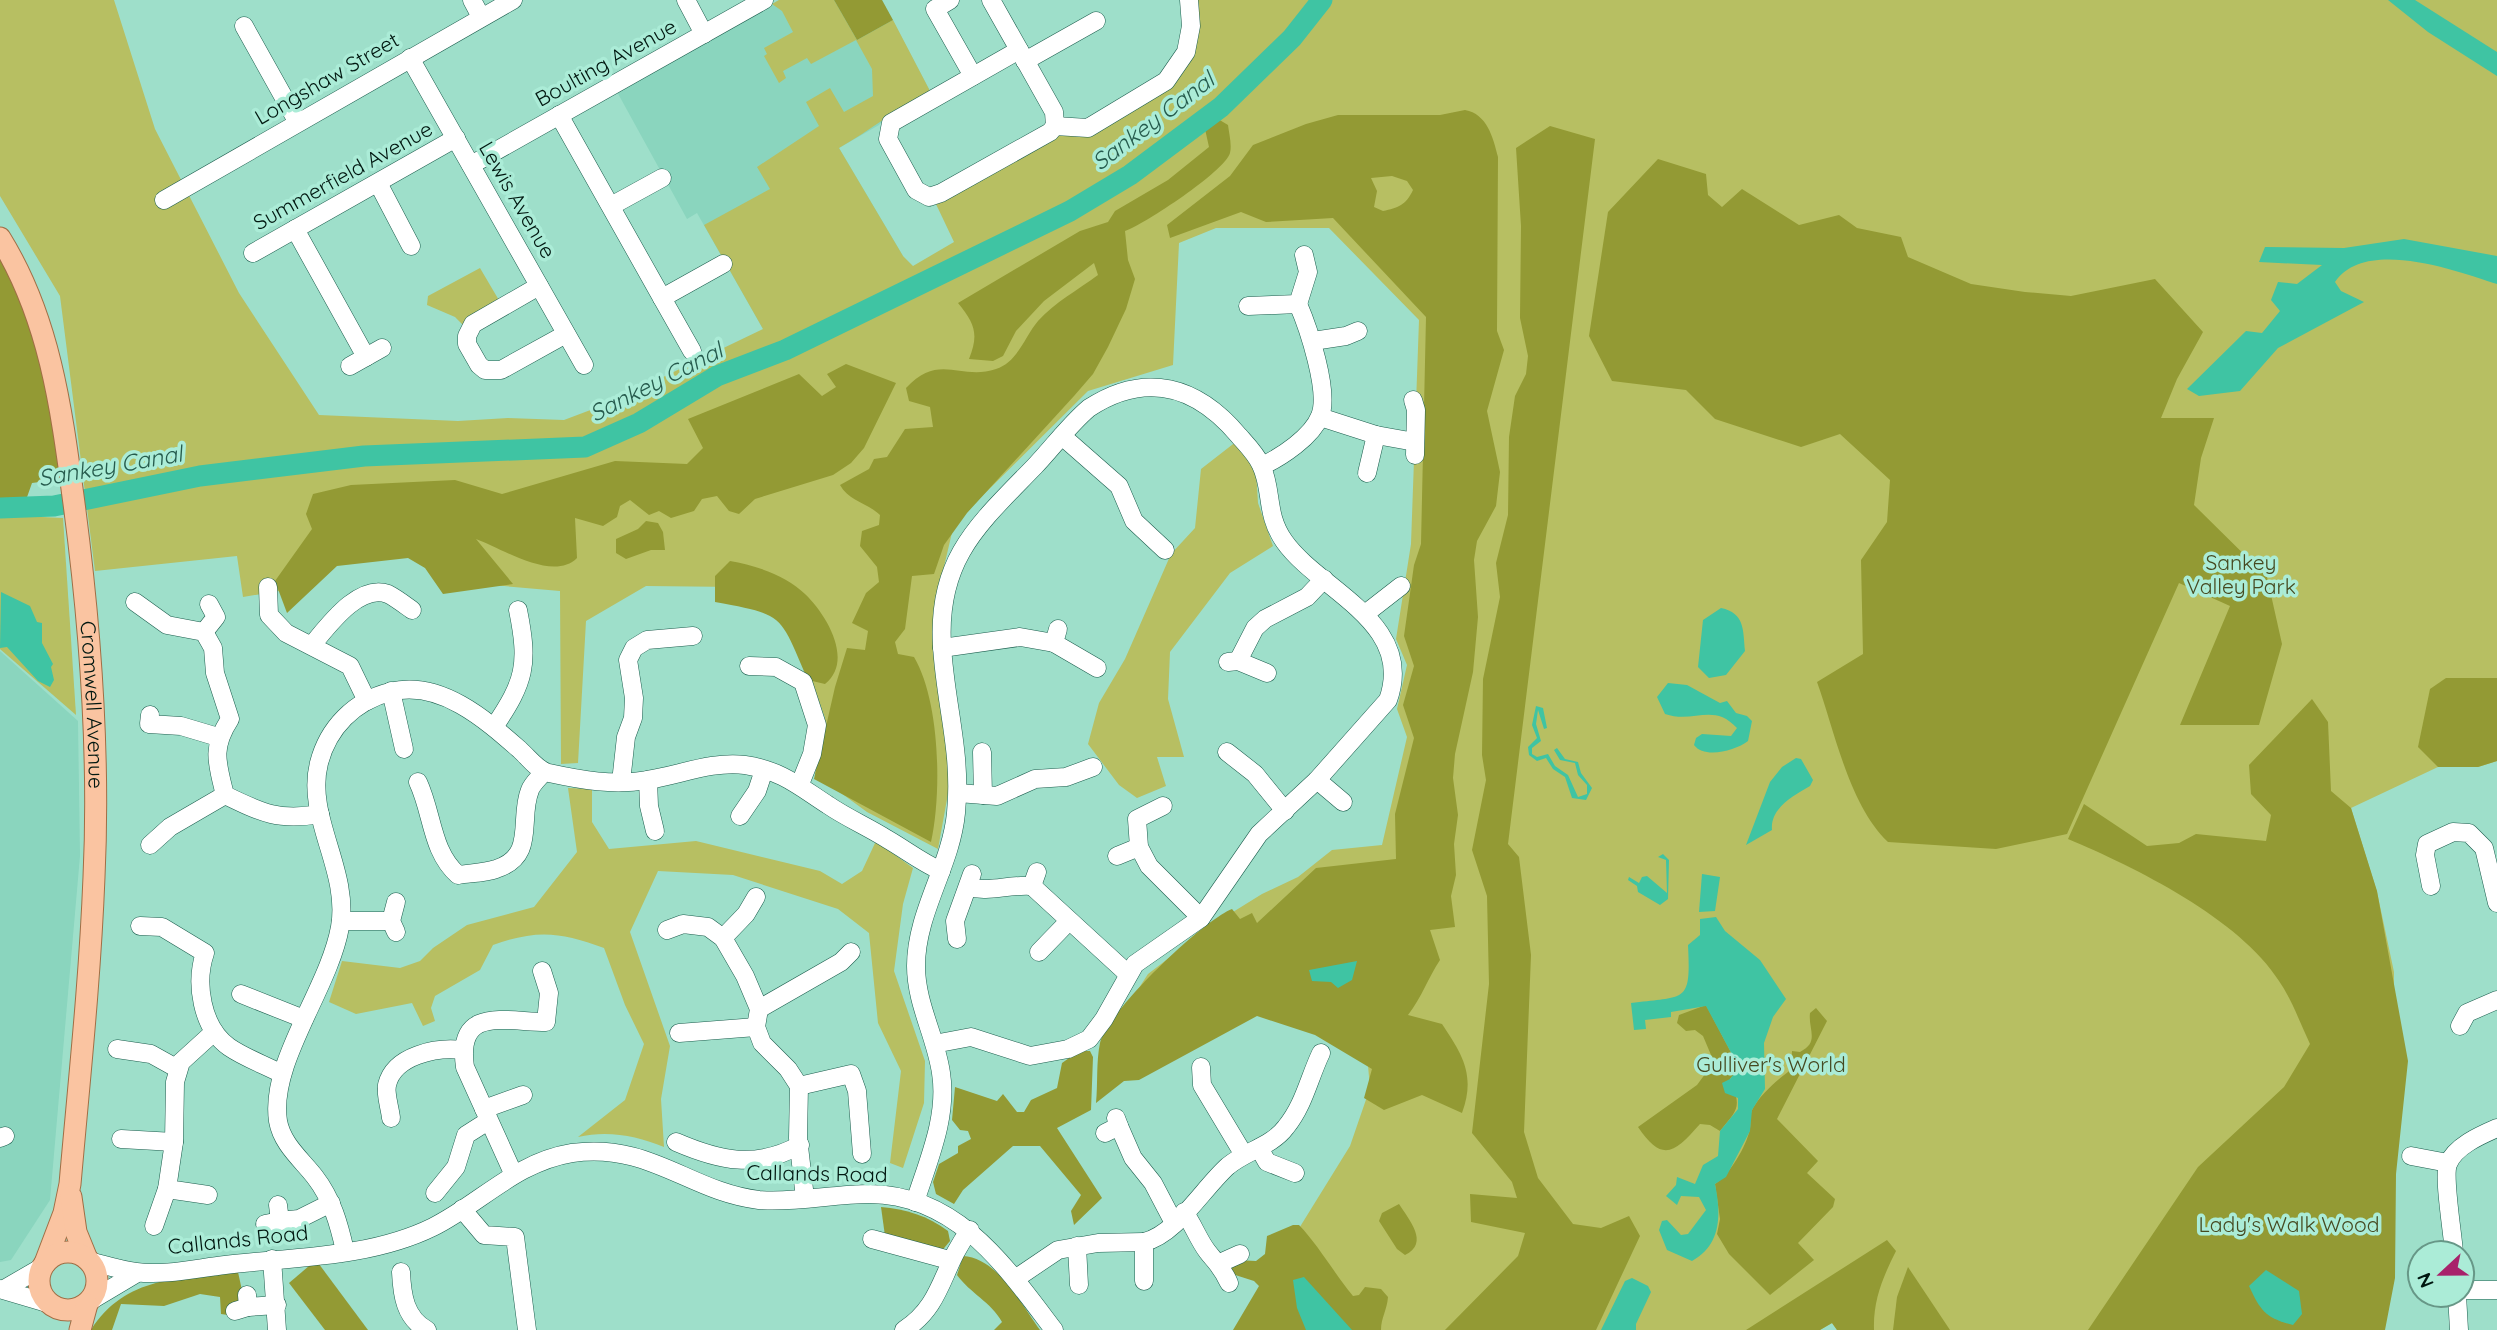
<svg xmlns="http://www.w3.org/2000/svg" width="2497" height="1330" font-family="Quicksand,sans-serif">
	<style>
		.built { fill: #8ad5be }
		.green { fill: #b7bf62 }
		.forest { fill: #939a34; fill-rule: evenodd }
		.water { fill: #3fc4a3 }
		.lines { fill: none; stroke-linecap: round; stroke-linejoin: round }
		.river { stroke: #3fc4a3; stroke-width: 21 }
		.minor-casing { stroke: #1c5e4e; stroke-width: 19 }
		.major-casing { stroke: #a06e45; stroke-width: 23 }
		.minor { stroke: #fff; stroke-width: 18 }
		.major { stroke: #fac4a1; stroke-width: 21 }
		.labels { text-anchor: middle; stroke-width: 7; stroke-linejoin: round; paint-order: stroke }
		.street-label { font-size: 21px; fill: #001710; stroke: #abecd7 }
		.park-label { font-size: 21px; fill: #464920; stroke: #abecd7 }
		.water-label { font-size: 23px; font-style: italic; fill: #265b4d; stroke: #abecd7 }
	</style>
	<rect width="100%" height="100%" fill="#9edfca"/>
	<g class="built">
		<polygon points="779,0 882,0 930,91 890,111 879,125 839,148 903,256 763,329 697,213 687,219 616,90"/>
		<polygon points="0,651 78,721 80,856 50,1200 11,1260 0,1262"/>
	</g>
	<g class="green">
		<path d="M0,0H114L155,129L239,293L319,415L458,421L508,418L564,420L609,403L763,329L704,225L770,189L757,167L819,126L806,102L830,88L844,112L873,96L872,69L856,40L811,64L807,58L783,71L786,78L779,83L764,56L767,54L764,48L793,32L782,11L772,4L779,0H834L857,40L893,20L930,91C897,108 871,130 839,148L903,256L913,266L954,242L935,202L1058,136L1095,132L1169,84L1194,0H2497V761L2478,767H2438L2351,808L2377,892L2394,972V1174L2383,1330H1837L1832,1323L1820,1330H1358L1298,1230L1350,1146L1370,1088L1366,1043L1266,1000L1120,1017L1148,974L1212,925L1262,894L1298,877L1332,850L1382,845L1407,737L1397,709L1407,665L1396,639L1411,544L1419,320L1329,228H1216L1179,243L1173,365L1088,391L954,524L935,605L949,694L951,777L938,849L867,812L815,774L825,718L789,617L737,587L646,586L586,621L578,763L561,764L560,591L446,581L422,539L355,545L297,588L243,597L237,556L95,571L60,296L0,196Z"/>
		<polygon points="480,268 500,302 464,326 455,317 427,305 428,296"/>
		<polygon points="1237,441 1256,471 1258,503 1273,546 1230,573 1170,652 1168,699 1184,757 1157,757 1166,786 1137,798 1119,785 1088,744 1099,703 1125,659 1171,554 1195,528 1201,469"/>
		<polygon points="0,515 63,518 76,715 0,649"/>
		<path d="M568,788L592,789V822L609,849L696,841L820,871L842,884L862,871L876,841L913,868L903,904L894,971L925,1061L924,1103L903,1168L890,1163L901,1071L878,1023L869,933L838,909L733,875L658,871L630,932L670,1046L661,1099L664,1147C637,1136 608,1130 578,1137L625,1100L644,1044L625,1005L604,948C561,932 537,929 493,945L480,970L435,996L431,1008L435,1021L423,1026L412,1003L356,1014L329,1002L342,961L400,968L420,961L433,948L467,925L534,907L577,852Z"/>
	</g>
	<g class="forest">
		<polygon points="834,0 882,0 893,20 857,40"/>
		<path d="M1465,110C1487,114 1493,137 1498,157L1497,331L1504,350L1487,411L1500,472L1496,506L1477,541L1474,560L1478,617L1473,672L1455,754L1453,778L1458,815L1454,844L1456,875L1451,896L1455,927L1430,930L1440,960C1428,978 1422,997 1408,1015L1442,1024C1462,1054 1476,1075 1462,1113L1422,1095L1384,1110L1364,1098L1372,1069L1315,1035L1257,1016L1139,1080L1124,1081L1096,1103C1098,1084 1096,1062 1100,1043C1107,1012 1202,921 1232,909L1240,919L1252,913L1257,923L1316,868L1396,859L1395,814L1414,738L1403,705L1414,666L1404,636L1414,565L1421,544L1426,317L1333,218L1266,222L1241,212L1170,238L1167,225L1230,176L1253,145L1306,124L1338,115H1440ZM1392,176L1407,181L1413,190C1406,205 1398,208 1383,211L1374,207L1377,191L1371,178Z"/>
		<path d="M1218,119L1228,125C1229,133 1232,145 1230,153C1225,171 1145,224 1125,231L1128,260L1135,279L1126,309L1108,347L1093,374L1074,396L967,513L944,545L934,574L912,576L905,629L895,642L898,654L914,657C940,701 942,793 931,842L814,779L835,687L847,648L865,650L868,631L852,623L866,593L879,582L877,567L860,546L862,531L879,525L880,515C866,502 849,501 840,485L869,469L874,459L887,457L905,429L933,427L930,407L909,401L906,388C939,352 960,381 996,369C1018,362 1025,336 1038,321C1055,302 1078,290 1098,275L1094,263L1044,301L1016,331L1003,356L993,361L969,359C979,334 975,324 958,303L1080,231L1108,222L1115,211L1168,180L1209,147L1205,129Z"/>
		<polygon points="1550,126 1595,139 1508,844 1519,857 1531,955 1524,1132 1538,1178 1573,1224 1601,1228 1629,1216 1640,1236 1596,1330 1445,1330 1518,1256 1525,1233 1471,1222 1470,1194 1517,1198 1512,1182 1472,1133 1489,984 1487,896 1472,850 1486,780 1482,755 1483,679 1500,597 1496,563 1508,515 1509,437 1515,396 1526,374 1528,356 1520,318 1521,226 1516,148"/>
		<path d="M1658,159L1706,174L1708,195L1722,207L1742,189L1799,225L1839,215L1857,228L1901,237L1908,257L1971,284L2025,292L2071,296L2155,279L2203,332L2177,379L2161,418H2214L2201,458L2194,505L2267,577L2282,644L2259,725H2180L2230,606L2179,583L2067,834L1996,849L1888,842C1849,805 1835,732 1817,682L1863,654L1861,560L1887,522L1890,480L1840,434L1801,447L1715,419L1686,390L1612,381L1589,336L1608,212Z"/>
		<polygon points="0,256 30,319 51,399 62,479 32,483 26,500 0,504"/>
		<path d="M846,364L896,383L864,448L851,463L833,475L755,499L739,514L729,511L717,496L702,499L694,511L671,518L659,511L649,515L630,500L620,506L617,517L603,526L575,518L577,558C553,582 503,549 476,539L513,584L443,594L425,568L408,558L337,566L287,613L275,581L312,529L306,514L313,494L351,485L455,480L502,494L615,461L687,464L703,448L688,419L799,374L822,396L836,387L827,374Z"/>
		<polygon points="646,521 658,523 663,532 665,550 651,550 626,559 616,553 616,539 638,529"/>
		<path d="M730,561C755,565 787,576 805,594C827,615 854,661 825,684L808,680C779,615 787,615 715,602V576Z"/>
		<polygon points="2446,678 2497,678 2497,761 2478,767 2438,767 2418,747 2430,689"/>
		<path d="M2312,699L2328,722L2331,791L2351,808L2377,891L2408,1061L2396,1174L2395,1278L2385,1330H2088L2198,1167L2284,1087L2310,1044C2300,1023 2292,1000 2279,981C2240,919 2135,867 2068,839L2084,804L2147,846L2179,843L2196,834L2266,841L2271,815L2251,794L2249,765Z"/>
		<path d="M1706,1005L1735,1060L1737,1070L1730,1079C1742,1108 1738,1109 1720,1131L1710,1125L1700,1124C1675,1152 1663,1164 1638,1127L1697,1085L1714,1062L1703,1036L1695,1030L1686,1031L1677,1023L1679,1015Z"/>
		<path d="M1816,1008L1827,1021L1777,1119L1818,1161L1807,1173L1835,1199L1833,1207L1798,1243L1814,1260L1770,1295L1729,1254L1717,1234L1720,1219L1715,1184C1730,1174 1746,1147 1750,1129C1751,1122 1749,1115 1753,1108C1761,1094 1779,1078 1791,1070L1792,1051L1800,1052C1820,1042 1808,1030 1810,1013Z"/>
		<polygon points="1079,1051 1090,1051 1093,1057 1091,1110 1057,1128 1102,1198 1074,1225 1071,1211 1081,1195 1040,1146 1013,1146 963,1190 954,1204 936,1194 933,1182 939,1164 958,1153 958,1146 971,1139 968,1131 960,1130 952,1120 955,1087 997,1101 1003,1094 1017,1112 1024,1112 1031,1100 1057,1088 1062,1063"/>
		<path d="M1399,1204C1409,1220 1430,1243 1405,1255L1397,1249L1379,1221L1382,1213Z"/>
		<path d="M881,1207C906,1209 928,1216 948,1231L950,1241L940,1253L885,1236Z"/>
		<path d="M1293,1225H1299C1319,1246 1334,1273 1353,1296L1359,1295L1365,1287L1381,1289L1388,1297C1387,1310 1381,1318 1381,1330H1233L1259,1286L1254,1281L1229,1273L1228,1266L1236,1260L1256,1261L1265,1254L1267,1236Z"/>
		<path d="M1887,1240L1896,1251C1883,1277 1873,1300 1874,1330H1837L1832,1323L1820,1330H1746Z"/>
		<path d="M963,1256C998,1258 1021,1304 1040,1330H994L1002,1322C991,1302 970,1293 957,1275Z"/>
		<polygon points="316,1260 368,1330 325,1330 289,1283"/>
		<polygon points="1908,1267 1950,1330 1893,1330 1897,1297"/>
		<path d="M238,1272L243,1295L228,1315L221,1314L220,1297L200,1294L164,1306L121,1304L112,1330H91C125,1276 181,1278 238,1272Z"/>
	</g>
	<g class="water">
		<polygon points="2388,0 2415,0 2497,52 2497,76 2428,32"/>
		<path d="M2404,239L2497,256V284C2457,271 2365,237 2335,282L2341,291L2364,302L2278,348L2240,391L2199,396L2187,389L2246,331L2262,333L2280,311L2271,300L2278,282L2297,284L2322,265L2259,262L2265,247L2344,248Z"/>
		<polygon points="1,592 30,606 37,622 42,623 42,643 53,664 51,667 54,680 50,687 38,681 7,647 0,648"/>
		<path d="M1721,608C1745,613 1743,630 1745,651L1726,675L1709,678L1698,667L1703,620Z"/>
		<path d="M1668,683L1687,685L1720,703L1727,701L1736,713L1747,716L1752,721L1748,741C1735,751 1704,759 1694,745L1696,738L1702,734L1731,736L1737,728C1713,702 1694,724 1665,714L1657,697Z"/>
		<polygon points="1536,706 1543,708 1547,728 1544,729 1538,710 1536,724 1541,741 1532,748 1532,754 1537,757 1548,754 1555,766 1568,775 1578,797 1587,794 1587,785 1578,775 1575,763 1560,760 1554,750 1557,748 1565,759 1578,762 1581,773 1592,788 1586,800 1572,798 1565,777 1553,769 1546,758 1537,761 1529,755 1528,747 1537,738 1532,725"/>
		<path d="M1796,758L1801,759L1813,780L1810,786C1793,796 1770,808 1772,830L1746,845L1770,782L1782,767Z"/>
		<polygon points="1663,854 1669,860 1668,899 1660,905 1638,892 1637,886 1628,880 1629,877 1639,883 1642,877 1647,876 1667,893 1666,860 1658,857"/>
		<polygon points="1702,874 1720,877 1715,911 1699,912"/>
		<path d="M1716,917L1725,931L1760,960L1786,999L1773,1017L1764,1043L1765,1089L1752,1110L1750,1131L1726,1177L1715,1184C1721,1213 1722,1245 1692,1261L1667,1250L1659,1230L1662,1221L1667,1220L1681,1235L1688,1234L1706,1210L1699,1197L1681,1196L1677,1205L1666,1196L1676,1185L1677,1177L1695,1184L1703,1165L1718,1156L1720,1131L1738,1109V1098L1725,1093L1722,1083L1730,1079L1737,1070L1735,1060L1706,1006L1671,1012V1017L1645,1020L1646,1029L1634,1030L1631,1003C1686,996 1691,1004 1688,945L1700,935V919Z"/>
		<polygon points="1357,961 1352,980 1338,988 1331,982 1312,981 1309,970"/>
		<path d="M2266,1270L2299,1291L2302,1314L2293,1325C2266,1318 2261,1312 2249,1286Z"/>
		<polygon points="1304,1277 1352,1330 1306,1330 1297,1308 1293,1280"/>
		<polygon points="1632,1278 1648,1286 1651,1292 1636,1324 1636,1330 1601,1330 1625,1281"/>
	</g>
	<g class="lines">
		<polyline class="river" points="0,508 54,506 200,476 364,456 585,447 639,423 717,376 785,350 1070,211 1130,175 1221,107 1292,38 1322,0"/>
		<g class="minor-casing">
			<g id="minor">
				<polyline points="472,0 481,17"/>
				<polyline points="686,0 704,34"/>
				<polyline points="950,0 935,9 973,76"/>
				<polyline points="991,0 1054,112 1055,126"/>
				<polyline points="244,26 297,121"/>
				<polyline points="1019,50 891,123 888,139 916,190 929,197 941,193 1050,132 1055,126"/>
				<polyline points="410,58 584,365"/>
				<polyline points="1025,61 1096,21"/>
				<polyline points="559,115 662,298 723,264"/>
				<polyline points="1055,126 1088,128 1166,81 1186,52 1191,26 1189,0"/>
				<polyline points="471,165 764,0"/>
				<polyline points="378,183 411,246"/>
				<polyline points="164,200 513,0"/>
				<polyline points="611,206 662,178"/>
				<polyline points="295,229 366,357"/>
				<polyline points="253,253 456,138"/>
				<polyline points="539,286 473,324 467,336 467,344 479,365 485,370 501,370 566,334"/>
				<polyline points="662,298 692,351"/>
				<polyline points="1248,306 1298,304 1308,272 1304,255"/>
				<polyline points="1313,341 1346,336 1358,331"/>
				<polyline points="350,366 382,348"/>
				<polyline points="1413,400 1416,410 1415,455"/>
				<polyline points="1320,417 1376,435 1367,473"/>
				<polyline points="1376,435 1415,442"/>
				<polyline points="1062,436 1119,486 1134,521 1165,550"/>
				<path d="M1262,466C1281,457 1312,437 1320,416C1330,392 1308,327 1298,304"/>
				<polyline points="268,587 269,615 286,633 350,666 367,701"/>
				<path d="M135,602L167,625L204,632L213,648L215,673L230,719C211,748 217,763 225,795C262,813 278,821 320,814"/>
				<polyline points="1365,614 1401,586"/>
				<polyline points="1058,629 1054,643 1097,668"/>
				<polyline points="204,632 216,617 209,604"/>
				<path d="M312,645C328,626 359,583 388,594C396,598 405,605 412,610"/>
				<polyline points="942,648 1020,637 1054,643"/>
				<polyline points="1238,661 1255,628 1265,619 1307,597 1324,579"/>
				<polyline points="1228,662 1238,661 1267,673"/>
				<polyline points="749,666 776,667 803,682 817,725 812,754 800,784"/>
				<polyline points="391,691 404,749"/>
				<polyline points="150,715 149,724 181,726 218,737"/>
				<path d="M494,727C525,681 529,665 518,610"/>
				<polyline points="982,752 983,795"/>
				<polyline points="1227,752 1255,774 1285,811"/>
				<polyline points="648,780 649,806 655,831"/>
				<polyline points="1317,780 1343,802"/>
				<path d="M418,782C433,814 431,851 458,875C470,873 485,873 496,869C537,856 518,819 530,790C532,784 539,778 543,773"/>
				<polyline points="621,782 626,737 633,718 634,698 628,660 634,648 647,640 693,636"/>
				<polyline points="958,793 997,796 1035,779 1066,777 1093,767"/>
				<polyline points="1163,806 1137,819 1139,847 1149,866 1201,918"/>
				<polyline points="740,816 757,791 764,770"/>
				<polyline points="150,845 170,827 225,795"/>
				<polyline points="1117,856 1139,847"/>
				<polyline points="1032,886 1128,974"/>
				<polyline points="2431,886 2425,855 2427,844 2453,832 2469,833 2484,848 2497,903"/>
				<path d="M968,887C988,893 1010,884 1032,886L1037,872"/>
				<polyline points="341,921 391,921"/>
				<path d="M140,926L162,927L205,953C195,982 201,1027 229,1047C245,1058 265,1065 282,1074"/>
				<polyline points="667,930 683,924 708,927 723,938 745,976 759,1009 756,1027 762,1043 788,1069 799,1086 798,1138 805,1198"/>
				<polyline points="396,932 391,921 396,902"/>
				<polyline points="723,938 746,914 756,897"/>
				<polyline points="957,939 955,921 972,874"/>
				<polyline points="1039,952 1069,921"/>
				<polyline points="241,994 304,1019"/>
				<polyline points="759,1009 841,962 851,952"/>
				<polyline points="2460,1026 2467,1013 2497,1000"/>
				<polyline points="679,1033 756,1027"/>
				<polyline points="117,1049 151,1054 178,1069"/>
				<polyline points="1201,1067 1202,1085 1244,1155"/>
				<polyline points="799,1086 851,1074 857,1091 862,1154"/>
				<polyline points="484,1109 523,1095"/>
				<path d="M391,1118C390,1108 385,1094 387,1085C394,1055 437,1047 462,1050"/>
				<polyline points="1119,1126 1133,1158 1153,1183 1174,1223"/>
				<polyline points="1105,1133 1119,1126 1116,1118"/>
				<polyline points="0,1138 5,1136"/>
				<polyline points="121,1139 174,1142"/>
				<path d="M676,1142C720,1161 756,1169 800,1145"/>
				<polyline points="1259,1148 1267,1162 1295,1173"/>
				<polyline points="2411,1156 2448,1163"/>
				<path d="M513,1173L465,1067C456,1005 506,1022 546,1022L549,993L542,971"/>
				<polyline points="435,1193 456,1167 466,1135 488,1121"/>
				<polyline points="208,1195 167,1189 174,1142 175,1082 181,1062 214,1032"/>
				<path d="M915,1202C928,1161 948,1117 941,1073C936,1037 916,1004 916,966C916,912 951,866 956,813C962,751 945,704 942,645C937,558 979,524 1035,466C1053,447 1069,425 1089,408C1146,371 1197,386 1239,436C1247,445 1256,454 1261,465C1273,490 1265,514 1284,541C1318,590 1416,622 1388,700L1317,780L1259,834L1201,918L1135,964L1104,1019L1089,1039L1068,1049L1030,1056L971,1037L934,1044"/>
				<polyline points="462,1209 484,1235 515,1237 527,1330"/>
				<path d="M1184,1212C1193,1224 1198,1239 1207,1251C1217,1264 1222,1267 1229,1283"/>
				<polyline points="280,1221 299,1219 331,1203"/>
				<polyline points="265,1224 280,1221 278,1205"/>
				<polyline points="154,1226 167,1189"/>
				<polyline points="872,1239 949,1260"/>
				<path d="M1144,1242C1176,1235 1204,1187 1228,1166C1246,1151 1272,1146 1286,1127C1304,1105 1309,1078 1321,1053"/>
				<polyline points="1077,1246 1079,1285"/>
				<path d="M345,1251C339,1224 332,1199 315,1177C301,1159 282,1144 278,1121C269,1062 329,989 340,927C350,870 305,817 319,763C328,728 354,701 390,692C440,679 486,720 520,750C529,758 538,771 549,773C581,780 614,786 647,780C680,775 711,761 745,765C781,770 800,787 828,805C847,818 868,827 887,839C906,850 921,862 941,871"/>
				<path d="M2454,1253C2453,1235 2443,1177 2448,1164C2455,1146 2481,1135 2497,1128"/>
				<polyline points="272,1259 277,1330"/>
				<path d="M89,1261C105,1265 120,1270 136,1272C163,1276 198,1268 225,1265C293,1257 370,1258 433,1227C481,1203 516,1162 572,1153C650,1142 690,1192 759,1200C796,1203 833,1194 870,1194C958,1195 1006,1267 1054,1330"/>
				<polyline points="1220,1263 1240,1254"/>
				<path d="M401,1272C402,1295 405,1318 427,1330"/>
				<polyline points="1015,1279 1058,1250 1098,1243 1144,1242 1144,1281"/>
				<polyline points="6,1288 44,1266"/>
				<polyline points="0,1289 50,1304"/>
				<polyline points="2462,1290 2497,1290"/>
				<polyline points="2457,1295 2459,1330"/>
				<polyline points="90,1301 137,1273"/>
				<polyline points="248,1307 277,1305"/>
				<polyline points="235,1311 248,1307 247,1295"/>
				<path d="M904,1330C944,1304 941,1267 970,1230"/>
			</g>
		</g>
		<g class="major-casing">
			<g id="major">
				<path id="s1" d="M0,238C49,317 61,406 73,496C90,622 100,750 94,877C90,980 79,1082 70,1184L64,1213L45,1263"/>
				<polyline points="71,1197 76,1232 87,1259"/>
				<circle cx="68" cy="1281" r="29"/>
				<polyline points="80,1330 87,1304"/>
			</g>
		</g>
		<use href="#minor" class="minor"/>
		<use href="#major" class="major"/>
	</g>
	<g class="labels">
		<g class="street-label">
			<text transform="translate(606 63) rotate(-29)" y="7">Boulting Avenue</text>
			<text transform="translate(327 79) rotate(-30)" y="7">Longshaw Street</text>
			<text transform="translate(343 176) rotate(-29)" y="7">Summerfield Avenue</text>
			<text transform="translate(517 200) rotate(60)" y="7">Lewis Avenue</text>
			<text dy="7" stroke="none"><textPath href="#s1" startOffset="480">Cromwell Avenue</textPath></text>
			<text transform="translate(817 1174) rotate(1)" y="7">Callands Road</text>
			<text transform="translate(238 1240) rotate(-6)" y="7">Callands Road</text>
		</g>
		<g class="park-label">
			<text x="2241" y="570">Sankey<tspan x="2241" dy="24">Valley Park</tspan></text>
			<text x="1771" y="1072">Gulliver's World</text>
			<text x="2289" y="1232">Lady's Walk Wood</text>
		</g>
		<g class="water-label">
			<text transform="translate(1153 121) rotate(-37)" y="8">Sankey Canal</text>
			<text transform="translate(656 382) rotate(-27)" y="8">Sankey Canal</text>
			<text transform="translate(110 466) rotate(-10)" y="8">Sankey Canal</text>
		</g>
	</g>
	<g transform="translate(2441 1274) rotate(248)"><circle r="33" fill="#abecd7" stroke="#679787" stroke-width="2"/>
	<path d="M0-5L12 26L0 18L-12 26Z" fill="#a8226b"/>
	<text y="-10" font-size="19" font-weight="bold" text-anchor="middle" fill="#001710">N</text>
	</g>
</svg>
